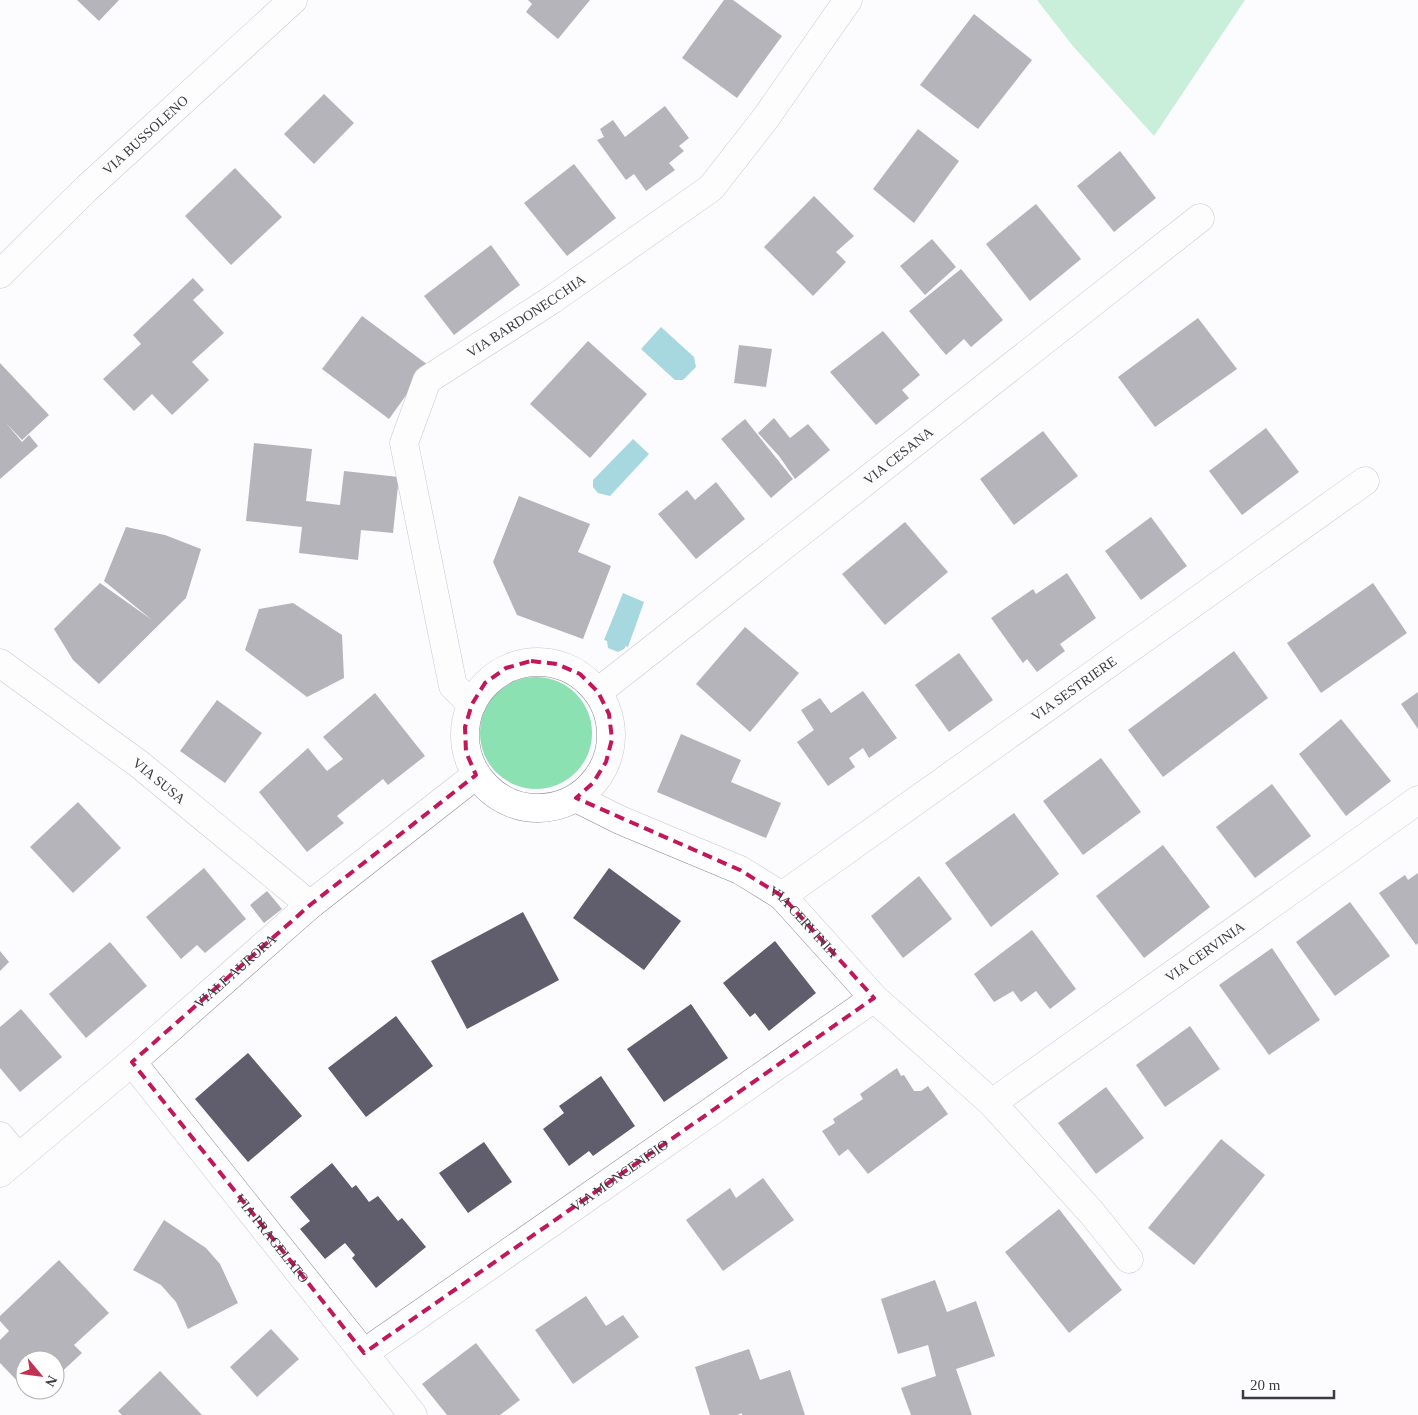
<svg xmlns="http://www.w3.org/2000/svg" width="1418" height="1415" font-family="'Times New Roman',serif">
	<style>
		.green { fill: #8ce1b2 }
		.water { fill: #41adbb }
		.building { fill: #605d6c }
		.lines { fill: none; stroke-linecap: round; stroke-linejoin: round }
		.minor-casing { stroke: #8e8797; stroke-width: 29 }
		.minor { stroke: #fff; stroke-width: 28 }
		.marked { fill: none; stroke: #c2185b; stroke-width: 4; stroke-dasharray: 10 6; stroke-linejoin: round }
		.labels { text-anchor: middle; stroke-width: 5; stroke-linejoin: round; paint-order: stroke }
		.street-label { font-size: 14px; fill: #3d3a41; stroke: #fff }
	</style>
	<rect width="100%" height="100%" fill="#fcfbfe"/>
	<g class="green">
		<polygon points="1037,0 1245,0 1154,136 1072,45"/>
		<circle cx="536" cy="733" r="56"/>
	</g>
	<g class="water">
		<polygon points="661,327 694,357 696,367 683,380 675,380 641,349"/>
		<polygon points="633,439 649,454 610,496 598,493 593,487 593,480"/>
		<polygon points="623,593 644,602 628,647 626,646 624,649 618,652 608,648 607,641 604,640"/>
	</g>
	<g class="building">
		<polygon points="77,0 119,0 99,21"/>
		<polygon points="528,0 590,0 558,39 526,12 532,4"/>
		<polygon points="724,0 733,0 782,36 737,98 682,58"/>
		<polygon points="974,14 1032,60 978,129 920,85"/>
		<polygon points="324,94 354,123 314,164 284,134"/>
		<polygon points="665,106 689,138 679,146 684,151 669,163 675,170 646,191 634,174 626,180 597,140 604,137 600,129 613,120 625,137"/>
		<polygon points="918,129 959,161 914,223 873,189"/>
		<polygon points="1120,151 1156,198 1114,232 1077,186"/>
		<polygon points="574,164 616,218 567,256 524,203"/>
		<polygon points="235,168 282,217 231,265 185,216"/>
		<polygon points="814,196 854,236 836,252 846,262 813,296 764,247"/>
		<polygon points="1036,204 1081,259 1030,301 986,244"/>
		<polygon points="932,239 956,267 925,295 900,266"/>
		<polygon points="491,245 520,285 454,335 424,296"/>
		<polygon points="961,269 1003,320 971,347 964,339 946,355 909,311"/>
		<polygon points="193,278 204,290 193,300 224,333 192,362 209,380 172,415 152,394 134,411 103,379 141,344 133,335"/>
		<polygon points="362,316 428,365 389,419 322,369"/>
		<polygon points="1198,318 1237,369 1155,427 1118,377"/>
		<polygon points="883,331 920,375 902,390 909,398 876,425 830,372"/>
		<polygon points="588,341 647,394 590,458 530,404"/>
		<polygon points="739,345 772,349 766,387 734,383"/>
		<polygon points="0,363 49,415 22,440 6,423 22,442 29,435 38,446 0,479"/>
		<polygon points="774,418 790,438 808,424 830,450 795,479 779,456 758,433"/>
		<polygon points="745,419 793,479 771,498 721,439"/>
		<polygon points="1266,428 1299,472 1242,515 1209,471"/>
		<polygon points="1043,431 1078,476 1014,525 980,479"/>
		<polygon points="254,443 312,449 306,501 340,505 344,471 399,477 393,533 361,530 358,560 299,553 302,527 246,521"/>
		<polygon points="716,482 745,519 696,559 658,514 687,490 695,500"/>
		<polygon points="519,496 590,524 578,552 611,566 583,639 517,615 493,562"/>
		<polygon points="1151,517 1187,566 1141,600 1105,551"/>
		<polygon points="905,522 948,572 885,625 842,574"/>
		<polygon points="126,527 165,535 201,549 186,598 99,684 73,660 54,629 100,583 152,620 104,581"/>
		<polygon points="1067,573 1096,618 1060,644 1065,651 1037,672 1027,659 1023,663 991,618 1033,589 1036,594"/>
		<polygon points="1373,583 1407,633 1321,693 1287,643"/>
		<polygon points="293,603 342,635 344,678 307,697 245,650 259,609"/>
		<polygon points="745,627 799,673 750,732 696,684"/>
		<polygon points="1234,651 1268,698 1163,777 1128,730"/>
		<polygon points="959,653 993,700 949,732 915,685"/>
		<polygon points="863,691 897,738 869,758 863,748 849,758 855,767 828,786 797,742 814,730 801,710 820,698 831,713"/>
		<polygon points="1418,692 1418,729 1401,704"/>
		<polygon points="375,693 425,756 388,785 383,779 337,816 344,823 307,852 259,792 308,748 327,771 343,759 323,737"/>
		<polygon points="217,700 262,733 225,783 180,751"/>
		<polygon points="1341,719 1391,781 1346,816 1299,754"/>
		<polygon points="681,734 741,760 731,782 781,803 766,838 657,792"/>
		<polygon points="1101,758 1141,812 1083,855 1043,801"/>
		<polygon points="1272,784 1311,836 1255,878 1216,827"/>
		<polygon points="78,802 121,848 73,893 30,847"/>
		<polygon points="1014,813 1059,874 991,927 945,863"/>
		<polygon points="1163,845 1210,907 1144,958 1096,896"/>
		<polygon points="204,868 246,919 205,953 197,945 181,959 146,917"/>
		<polygon points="609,868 681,921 644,970 573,918"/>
		<polygon points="1418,873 1418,943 1416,945 1379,893 1405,875 1408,880"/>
		<polygon points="919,876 952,919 903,958 871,916"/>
		<polygon points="267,891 282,909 264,923 250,905"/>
		<polygon points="1350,902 1390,956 1335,996 1296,942"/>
		<polygon points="523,912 559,980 467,1029 431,961"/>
		<polygon points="1032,930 1076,989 1050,1009 1036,991 1021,1002 1013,991 994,1002 974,974"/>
		<polygon points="775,941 816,993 769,1031 755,1013 750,1017 723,983"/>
		<polygon points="110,942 147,986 86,1038 49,994"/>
		<polygon points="1272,948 1320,1020 1269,1055 1219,985"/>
		<polygon points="0,951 9,962 0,971"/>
		<polygon points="691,1004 728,1058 664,1102 627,1049"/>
		<polygon points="21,1009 62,1057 20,1092 0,1068 0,1027"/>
		<polygon points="396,1016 433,1066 366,1117 328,1068"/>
		<polygon points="1190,1026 1220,1069 1165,1107 1136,1065"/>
		<polygon points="248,1053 302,1116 248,1162 195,1099"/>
		<polygon points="897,1068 901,1076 904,1075 914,1091 921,1091 928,1086 948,1114 868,1174 848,1149 839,1156 822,1131 835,1123 833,1119 863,1099 860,1094"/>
		<polygon points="601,1076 635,1126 593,1156 589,1151 569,1166 543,1129 564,1113 559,1106"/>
		<polygon points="1106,1087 1144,1138 1096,1174 1058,1123"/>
		<polygon points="1221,1139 1265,1175 1194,1265 1148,1228"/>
		<polygon points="484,1142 512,1182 468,1213 439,1173"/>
		<polygon points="332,1163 352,1188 356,1185 369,1202 378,1196 398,1221 402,1218 426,1247 376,1288 352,1258 355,1255 345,1243 325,1259 300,1229 310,1221 290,1197"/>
		<polygon points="763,1178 794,1220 723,1271 686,1220 730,1188 736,1198"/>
		<polygon points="1059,1209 1122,1290 1069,1333 1005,1252"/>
		<polygon points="164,1220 206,1248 220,1264 238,1303 188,1329 176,1302 161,1285 133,1270"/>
		<polygon points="59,1260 109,1313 74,1345 82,1353 55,1378 55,1360 25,1360 25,1389 0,1363 0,1340 9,1331 0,1321 0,1316"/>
		<polygon points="935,1280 947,1312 976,1301 995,1356 956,1369 972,1415 911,1415 901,1388 936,1376 928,1345 898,1354 881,1299"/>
		<polygon points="586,1296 606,1326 623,1315 639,1337 573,1384 535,1330"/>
		<polygon points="271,1329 299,1359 257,1397 230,1367"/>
		<polygon points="476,1343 520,1400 500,1415 447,1415 422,1384"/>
		<polygon points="749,1349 760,1380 790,1370 805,1415 742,1415 742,1413 737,1415 710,1415 695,1367"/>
		<polygon points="160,1371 202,1415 122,1415 118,1411"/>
		<polygon points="26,1390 43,1390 34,1398"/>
	</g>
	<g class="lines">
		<g class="minor-casing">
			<g id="minor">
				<path id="s1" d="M0,274L86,189L293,0"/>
				<circle cx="538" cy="735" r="73"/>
				<path id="s2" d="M0,663L139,764L310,905"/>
				<path id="s3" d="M598,692L1200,218"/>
				<path id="s4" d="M472,704L453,686L404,443L427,380L553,299L711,188L765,119L848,0"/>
				<path id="s5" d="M576,798L620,820L740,870L782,896L874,998L992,1103L1418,800"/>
				<path id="s6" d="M782,896L1365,481"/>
				<path id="s7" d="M132,1062L413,1415"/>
				<polyline points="992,1103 1091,1212 1129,1259"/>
				<polyline points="0,1136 18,1158"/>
				<path id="s8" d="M0,1173L132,1062L310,905L476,775"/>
				<path id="s9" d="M364,1353L874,998"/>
			</g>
		</g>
		<use href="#minor" class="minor"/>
	</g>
	<path d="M0 0H1418V1415H0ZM531,661L557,664L580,674L598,692L609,714L612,739L606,762L593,783L576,798L740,870L782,896L874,998L364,1353L132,1062L310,905L476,775L466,752L465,727L472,704L485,683L506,668Z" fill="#fcfbfe" fill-opacity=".55" fill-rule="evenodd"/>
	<path class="marked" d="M531,661L557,664L580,674L598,692L609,714L612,739L606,762L593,783L576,798L740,870L782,896L874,998L364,1353L132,1062L310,905L476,775L466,752L465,727L472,704L485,683L506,668Z"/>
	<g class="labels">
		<g class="street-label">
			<text dy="5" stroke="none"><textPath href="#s1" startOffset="201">VIA BUSSOLENO</textPath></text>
			<text dy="5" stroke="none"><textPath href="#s4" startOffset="459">VIA BARDONECCHIA</textPath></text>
			<text dy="5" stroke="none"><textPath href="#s3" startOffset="382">VIA CESANA</textPath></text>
			<text dy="5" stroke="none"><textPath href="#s6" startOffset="358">VIA SESTRIERE</textPath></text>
			<text dy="5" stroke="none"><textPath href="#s2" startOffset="198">VIA SUSA</textPath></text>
			<text dy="5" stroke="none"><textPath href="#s5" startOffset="262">VIA CERVINIA</textPath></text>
			<text dy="5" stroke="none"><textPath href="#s5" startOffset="785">VIA CERVINIA</textPath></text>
			<text dy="5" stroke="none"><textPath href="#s8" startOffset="310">VIALE AURORA</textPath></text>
			<text dy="5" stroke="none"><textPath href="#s9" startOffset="311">VIA MONCENISIO</textPath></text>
			<text dy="5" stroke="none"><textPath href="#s7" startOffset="225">VIA PRAGELATO</textPath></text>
		</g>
	</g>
	<g transform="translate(40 1375) rotate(119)"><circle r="24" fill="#ffffff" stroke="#b1b0b3"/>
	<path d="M0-4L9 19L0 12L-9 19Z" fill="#c13153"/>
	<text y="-8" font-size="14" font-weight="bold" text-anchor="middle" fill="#3d3a41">N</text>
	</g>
	<path d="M1243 1390v8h91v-8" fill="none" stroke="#3d3a41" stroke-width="2.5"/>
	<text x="1250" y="1390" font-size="15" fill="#3d3a41" stroke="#ffffff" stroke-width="4" paint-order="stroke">20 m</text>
</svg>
